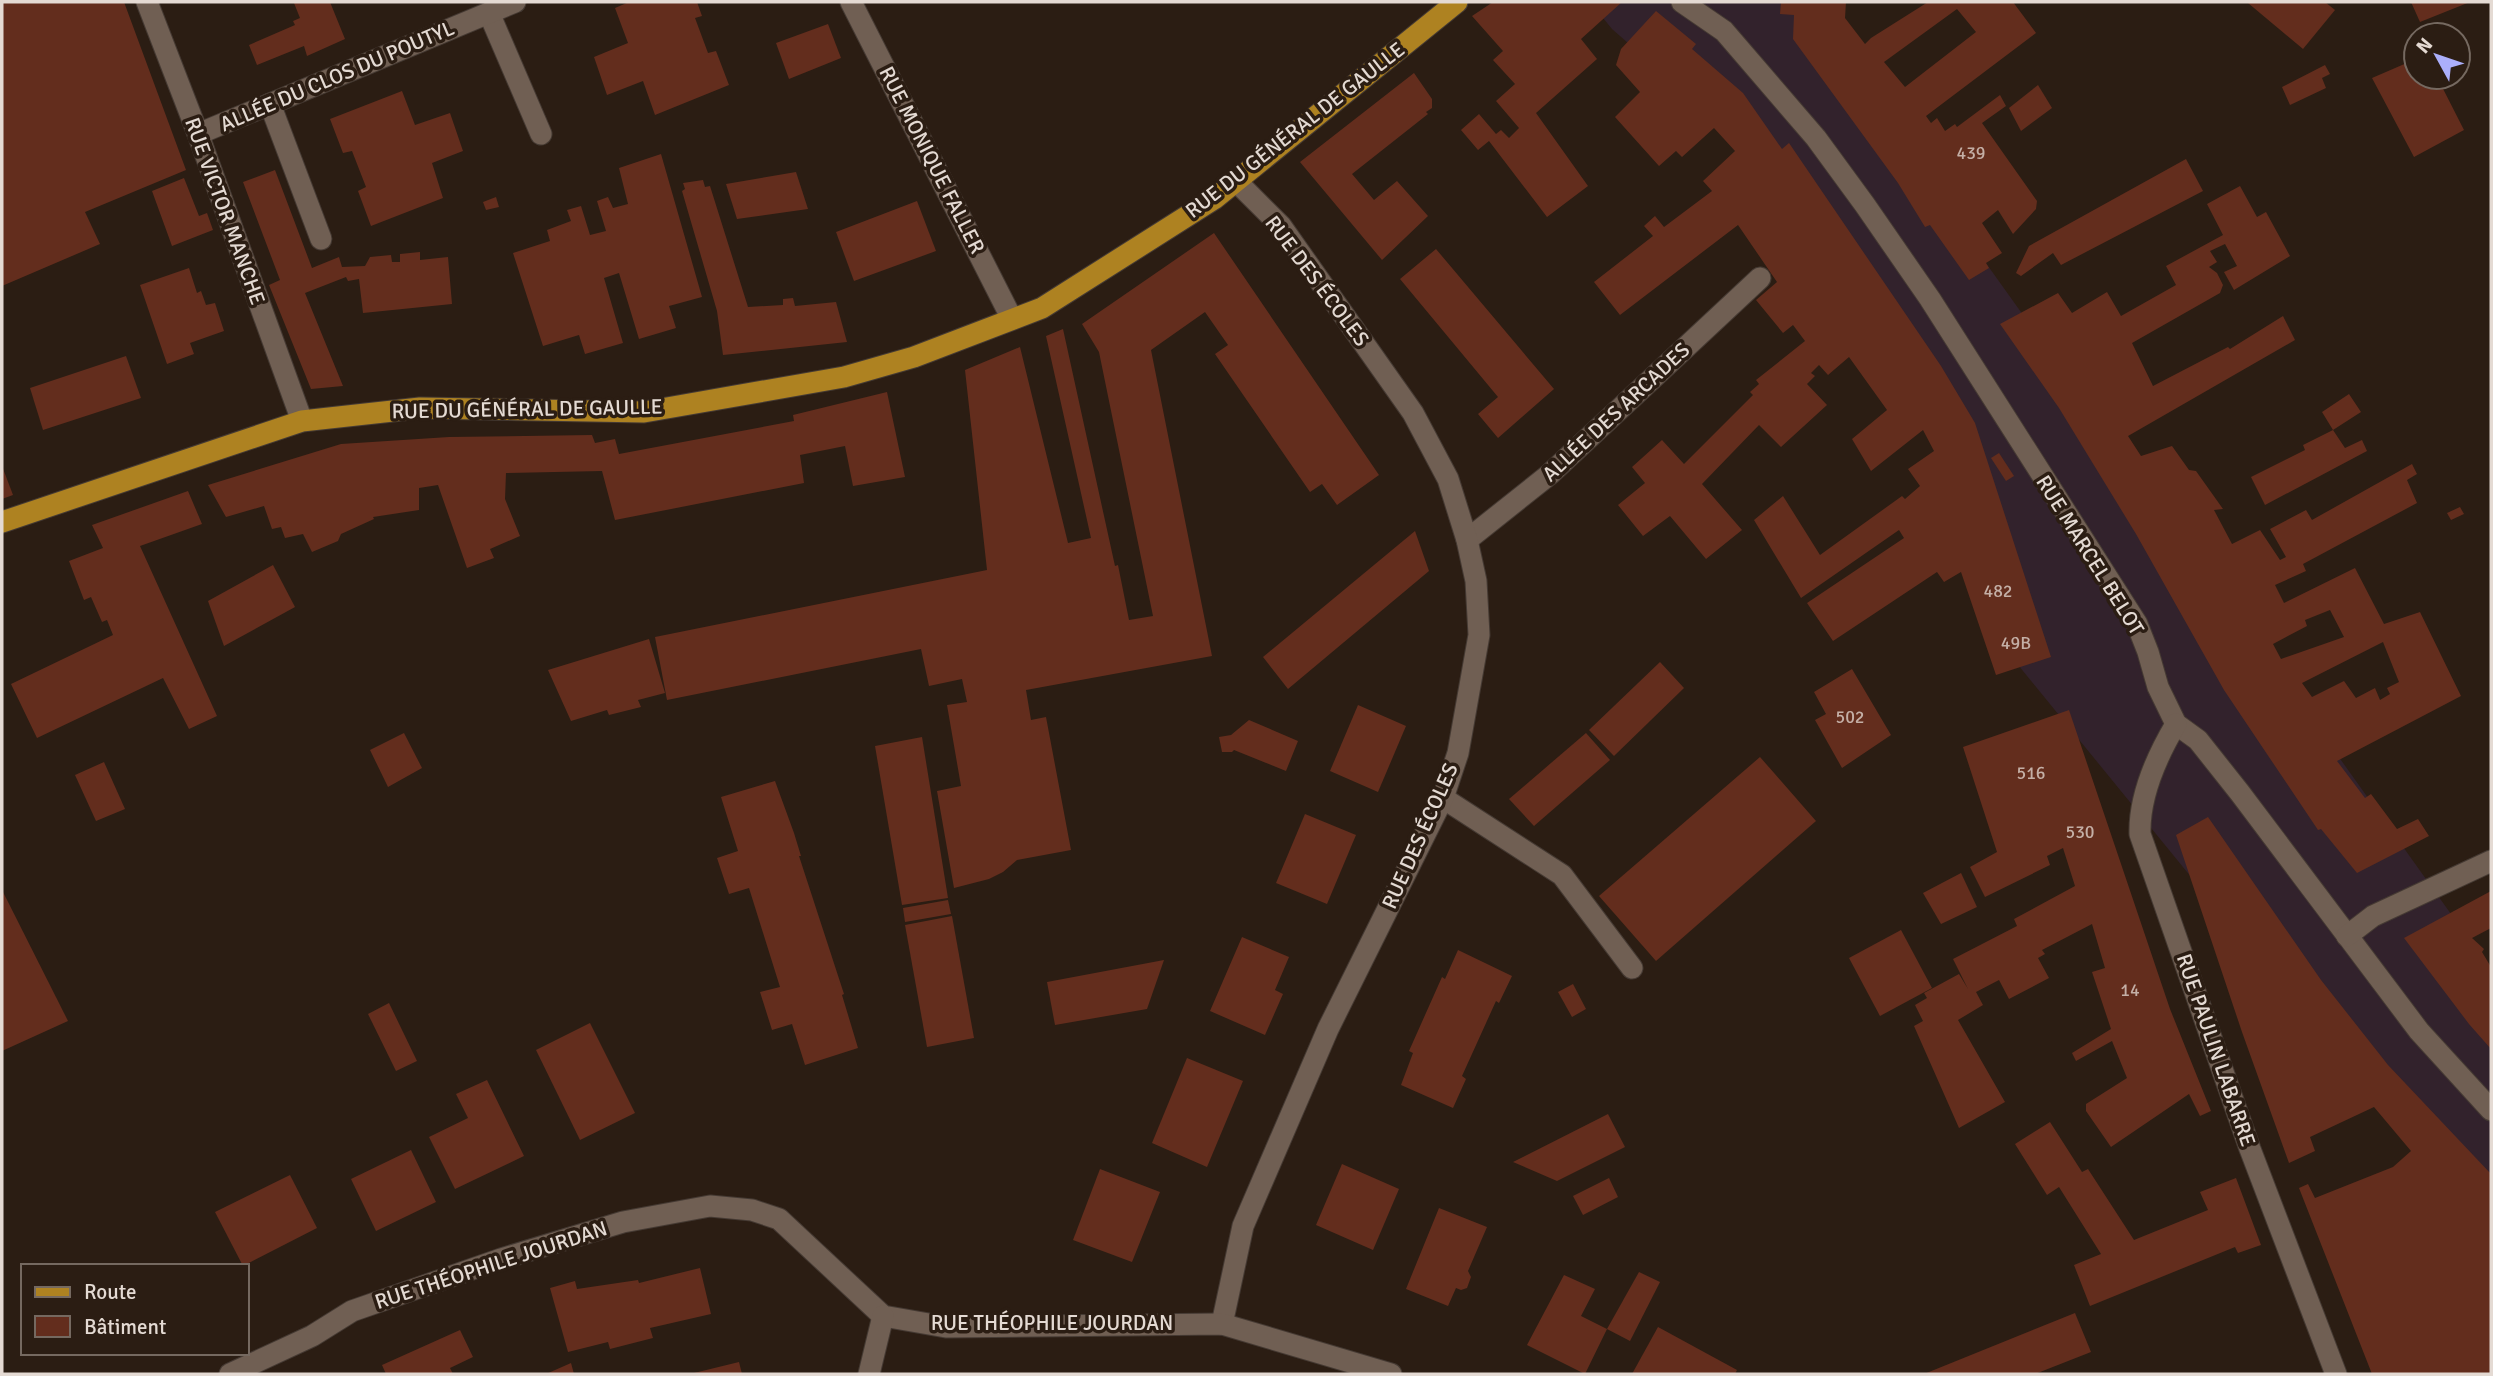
<svg xmlns="http://www.w3.org/2000/svg" width="2493" height="1376" font-family="Signika,sans-serif">
	<style>
		.commercial { fill: #32222c }
		.building { fill: #632d1d; fill-rule: evenodd }
		.lines { fill: none; stroke-linecap: round; stroke-linejoin: round }
		.minor-casing { stroke: #453a33; stroke-width: 23 }
		.major-casing { stroke: #453a33; stroke-width: 23 }
		.minor { stroke: #705f53; stroke-width: 21 }
		.major { stroke: #ae8221; stroke-width: 21 }
		.labels { text-anchor: middle; stroke-width: 7; stroke-linejoin: round; paint-order: stroke }
		.number-label { font-size: 18px; fill: #c4afa6 }
		.street-label { font-size: 21px; fill: #e4dad3; stroke: #2b1d13 }
	</style>
	<rect width="100%" height="100%" fill="#2b1d13"/>
	<polygon class="commercial" points="1590,2 1783,2 1858,84 2491,970 2491,1221 2480,1231 2014,660 1954,479 1774,171 1612,29"/>
	<g class="building">
		<polygon points="2,2 124,2 186,170 85,212 100,244 2,286"/>
		<polygon points="297,2 330,2 345,39 307,56 304,46 257,65 249,45 295,25 293,21 300,18 294,3"/>
		<polygon points="629,2 697,2 702,16 695,18 708,53 716,51 729,85 655,115 643,81 607,95 594,57 628,43 615,8"/>
		<polygon points="1493,2 1622,2 1581,39 1597,59 1536,113 1588,186 1547,217 1489,141 1478,150 1461,130 1479,114 1496,134 1501,130 1509,138 1519,128 1496,101 1515,84 1493,60 1503,51 1472,16"/>
		<path d="M1781,2H1846L1845,18L1865,44L1871,38L1928,2H2013L2036,33L1926,116L1931,123L1937,118L1945,131L1955,124L1957,127L2000,95L2006,106L1982,123L2037,201L2036,209L2013,234L1998,210L1982,223L2002,253L1986,263L1989,268L1969,280L1930,225L1925,227L1898,183L1793,39L1794,15L1780,14ZM1957,9L1976,32L1905,87L1884,62Z"/>
		<polygon points="2249,2 2325,2 2335,10 2303,49 2248,3"/>
		<polygon points="2411,2 2470,2 2420,22"/>
		<polygon points="1656,11 1696,44 1692,49 1743,93 1782,149 1789,143 1941,366 1975,423 2051,657 1996,675 1961,572 1944,582 1937,572 1833,641 1807,603 1904,538 1899,530 1801,598 1754,520 1783,496 1820,555 1902,496 1905,499 1920,486 1908,469 1934,451 1923,430 1871,471 1852,439 1887,410 1849,357 1828,375 1819,365 1811,373 1815,376 1807,384 1827,405 1781,447 1759,425 1702,484 1742,530 1706,559 1670,516 1643,536 1618,505 1645,483 1632,467 1662,440 1684,464 1753,395 1750,392 1759,384 1756,380 1805,341 1793,325 1783,333 1756,300 1777,282 1738,225 1620,315 1594,282 1653,236 1644,226 1655,216 1664,227 1712,191 1703,181 1735,151 1714,128 1682,157 1676,151 1659,166 1615,117 1640,92 1616,65 1621,49"/>
		<polygon points="828,24 841,58 789,79 776,43"/>
		<polygon points="2416,59 2416,77 2437,77 2464,130 2414,157 2372,78"/>
		<polygon points="2325,65 2330,74 2322,78 2326,88 2290,105 2282,87"/>
		<polygon points="1414,73 1432,99 1432,108 1426,112 1428,114 1352,174 1374,200 1397,181 1428,216 1382,260 1300,162"/>
		<polygon points="2038,85 2052,108 2021,131 2009,108"/>
		<polygon points="402,91 415,125 450,113 463,151 432,163 443,198 371,226 358,191 366,187 352,151 343,153 330,119"/>
		<polygon points="661,154 702,297 669,306 676,328 639,339 619,273 604,278 623,343 585,354 579,335 543,346 513,253 550,241 547,230 571,221 567,210 581,206 590,235 606,231 597,201 608,197 613,208 628,204 619,168"/>
		<polygon points="2186,159 2203,191 2061,265 2053,253 2021,276 2016,273 2029,246"/>
		<polygon points="275,170 312,268 339,257 342,267 365,266 370,257 391,255 392,262 400,262 400,254 420,252 420,260 448,257 452,304 363,313 359,279 348,281 346,277 305,293 343,386 311,389 269,285 280,280 243,182"/>
		<polygon points="796,172 808,209 737,219 726,184"/>
		<polygon points="184,178 199,216 207,213 213,230 172,246 152,191"/>
		<polygon points="703,180 705,187 710,186 748,307 783,305 783,299 793,298 795,306 836,302 847,342 723,355 717,311 682,191 685,189 683,183"/>
		<path d="M2240,186L2257,217L2266,212L2290,256L2234,290L2224,272L2237,266L2225,244L2210,251L2217,262L2209,267L2217,273L2223,285L2220,293L2132,343L2153,386L2228,347L2230,349L2283,316L2295,340L2128,436L2141,456L2172,446L2189,470L2196,471L2223,509L2214,510L2232,544L2260,530L2280,560L2286,557L2270,529L2306,510L2312,520L2412,464L2417,474L2407,480L2417,503L2303,564L2306,571L2275,585L2284,603L2355,568L2384,624L2420,612L2461,696L2337,761L2365,798L2371,794L2397,829L2418,819L2429,836L2357,873L2321,829L2318,830L2224,690L2136,534L2059,408L2000,324L2058,293L2072,313L2107,292L2121,316L2176,285L2166,266L2223,235L2207,204ZM2330,610L2344,637L2281,659L2273,644L2307,626L2305,620ZM2383,642L2399,682L2387,688L2390,694L2380,700L2375,688L2356,698L2344,681L2312,697L2302,683Z"/>
		<polygon points="496,197 499,207 486,210 483,202"/>
		<polygon points="917,201 936,251 854,281 836,232"/>
		<polygon points="1214,233 1379,475 1337,505 1322,484 1310,492 1215,354 1228,345 1205,312 1151,350 1212,656 1026,690 1031,720 1046,717 1071,850 1017,860 1003,872 989,879 954,888 937,791 961,786 947,705 967,702 962,679 929,686 921,649 667,700 655,637 987,570 965,370 1020,347 1068,543 1091,538 1046,336 1063,329 1115,566 1118,565 1129,620 1153,616 1099,352 1082,324"/>
		<polygon points="1436,249 1554,389 1498,438 1478,414 1498,397 1400,279"/>
		<polygon points="189,268 197,293 201,291 206,305 215,303 224,331 190,343 194,354 167,364 140,285"/>
		<polygon points="126,356 141,398 43,430 30,388"/>
		<polygon points="887,392 905,477 853,486 845,446 800,455 804,483 615,520 602,471 506,473 505,499 520,536 490,549 494,558 467,568 438,485 419,488 419,510 373,517 374,519 341,534 338,541 312,552 303,534 285,538 281,527 272,529 264,506 226,517 208,485 341,444 449,437 592,435 595,443 615,439 619,454 794,421 793,415"/>
		<polygon points="2349,394 2361,412 2333,430 2345,448 2362,440 2367,451 2265,505 2251,477 2305,450 2303,445 2333,430 2322,412"/>
		<polygon points="1999,453 2014,476 2006,481 1991,458"/>
		<polygon points="2,466 13,495 2,499"/>
		<polygon points="188,491 202,524 140,546 217,716 189,729 163,678 37,738 11,684 113,635 107,620 102,622 91,597 84,600 69,561 103,548 92,525"/>
		<polygon points="2460,507 2464,514 2451,520 2447,513"/>
		<polygon points="1415,531 1429,571 1288,689 1263,657"/>
		<polygon points="273,565 295,607 224,646 208,601"/>
		<polygon points="649,639 665,693 638,700 641,707 609,715 607,710 571,721 548,670"/>
		<polygon points="1660,662 1684,688 1614,756 1589,730"/>
		<polygon points="1852,669 1891,735 1842,768 1815,720 1826,714 1814,692"/>
		<polygon points="1358,705 1406,726 1378,792 1330,771"/>
		<polygon points="2069,710 2170,1009 2211,1111 2200,1116 2189,1094 2111,1147 2086,1111 2086,1104 2127,1078 2112,1041 2076,1061 2072,1053 2111,1029 2092,972 2105,968 2092,924 2042,950 2045,954 2038,958 2049,978 2009,999 1999,980 1976,992 1983,1005 1958,1020 2005,1102 1959,1128 1914,1026 1923,1021 1915,1005 1927,998 1924,993 1959,974 1968,989 1953,959 2017,926 2014,919 2075,886 2063,848 2047,856 2050,865 1985,897 1970,867 1997,852 1963,747"/>
		<polygon points="1249,720 1298,741 1286,771 1234,750 1232,752 1222,752 1219,737 1231,735"/>
		<polygon points="404,733 422,768 388,787 370,750"/>
		<polygon points="1586,733 1610,760 1534,826 1509,799"/>
		<polygon points="922,737 948,898 902,905 875,746"/>
		<polygon points="1760,757 1816,821 1656,961 1599,896"/>
		<polygon points="104,762 125,809 96,821 75,775"/>
		<polygon points="775,781 794,833 801,856 799,856 844,994 842,995 858,1048 805,1065 792,1024 772,1030 760,992 780,987 749,888 729,894 717,858 738,851 721,797"/>
		<polygon points="1305,814 1356,835 1327,904 1276,883"/>
		<polygon points="2208,817 2321,980 2388,1065 2491,1174 2491,1374 2372,1374 2299,1188 2308,1184 2315,1198 2393,1167 2411,1151 2374,1107 2310,1137 2315,1151 2289,1163 2242,1032 2176,835"/>
		<polygon points="1961,873 1977,907 1941,924 1923,893"/>
		<polygon points="2,890 68,1021 2,1051"/>
		<polygon points="2491,891 2491,928 2472,938 2484,949 2482,952 2491,967 2491,1049 2469,1024 2404,938"/>
		<polygon points="948,900 951,914 905,922 903,908"/>
		<polygon points="952,916 974,1038 927,1047 905,925"/>
		<polygon points="1901,930 1932,988 1880,1016 1849,958"/>
		<polygon points="1242,937 1289,957 1275,990 1283,994 1265,1035 1210,1011"/>
		<polygon points="1458,950 1512,976 1499,1003 1496,1001 1462,1076 1466,1079 1453,1108 1401,1085 1413,1053 1409,1051 1442,977 1445,979"/>
		<polygon points="1164,960 1147,1009 1055,1025 1047,982"/>
		<polygon points="1573,984 1586,1009 1572,1017 1558,992"/>
		<polygon points="389,1003 417,1061 396,1071 368,1014"/>
		<polygon points="590,1023 635,1113 580,1140 536,1050"/>
		<polygon points="1187,1058 1243,1081 1207,1167 1152,1143"/>
		<polygon points="487,1080 524,1156 455,1189 429,1137 468,1118 456,1094"/>
		<polygon points="1608,1114 1625,1147 1557,1181 1513,1162"/>
		<polygon points="2050,1122 2082,1172 2088,1169 2134,1240 2208,1210 2200,1192 2236,1178 2261,1245 2238,1253 2235,1247 2090,1306 2074,1265 2101,1254 2059,1187 2047,1195 2015,1144"/>
		<polygon points="411,1150 436,1202 376,1231 351,1179"/>
		<polygon points="1342,1164 1399,1189 1373,1250 1316,1225"/>
		<polygon points="1100,1169 1160,1192 1132,1262 1073,1240"/>
		<polygon points="290,1175 317,1228 243,1266 215,1212"/>
		<polygon points="1609,1178 1618,1197 1583,1215 1573,1196"/>
		<polygon points="1439,1208 1487,1227 1468,1271 1471,1277 1467,1288 1461,1290 1456,1288 1448,1306 1406,1289"/>
		<polygon points="700,1268 711,1314 650,1328 653,1338 610,1349 608,1342 568,1352 550,1288 575,1281 577,1289 638,1280 639,1283"/>
		<polygon points="1639,1272 1660,1282 1630,1341 1607,1329"/>
		<polygon points="1564,1275 1595,1289 1581,1316 1607,1329 1585,1374 1527,1345"/>
		<polygon points="2075,1313 2091,1352 2035,1374 1924,1374"/>
		<polygon points="1658,1327 1737,1370 1735,1374 1632,1374"/>
		<polygon points="460,1330 473,1357 450,1368 453,1374 386,1374 382,1365"/>
		<polygon points="739,1362 742,1374 694,1374 694,1373"/>
		<polygon points="571,1363 574,1374 546,1374"/>
	</g>
	<g class="lines">
		<g class="minor-casing">
			<g id="minor">
				<polyline points="147,2 198,134 302,421"/>
				<polyline points="851,2 1012,319"/>
				<polyline points="1682,2 1724,31 1816,138 1865,205 1930,299 2137,624 2148,652 2158,687 2176,724 2198,740 2240,793 2419,1031 2491,1110"/>
				<polyline points="489,13 541,134"/>
				<polyline points="270,104 321,239"/>
				<polyline points="198,134 515,2"/>
				<polyline points="1467,540 1550,474 1760,278"/>
				<path d="M2176,724C2157,756 2139,796 2140,834L2250,1149L2336,1374"/>
				<polyline points="1443,798 1562,875 1632,968"/>
				<polyline points="2347,936 2373,916 2491,861"/>
				<polyline points="1222,1324 1243,1226 1328,1029 1443,798 1458,753 1479,635 1476,581 1467,540 1448,479 1413,413 1281,226 1236,181"/>
				<polyline points="230,1374 312,1336 352,1311 501,1259 623,1222 710,1206 752,1210 779,1219 883,1316 946,1327 1222,1324 1391,1374"/>
				<polyline points="869,1374 883,1316"/>
			</g>
		</g>
		<g class="major-casing">
			<polyline id="major" points="2,522 302,421 420,408 644,412 844,377 914,357 1042,308 1214,199 1457,2"/>
		</g>
		<use href="#minor" class="minor"/>
		<use href="#major" class="major"/>
	</g>
	<g class="labels">
		<g class="number-label">
			<text x="1971" y="159">439</text>
			<text x="1998" y="597">482</text>
			<text x="2016" y="649">49B</text>
			<text x="1850" y="723">502</text>
			<text x="2031" y="779">516</text>
			<text x="2080" y="838">530</text>
			<text x="2130" y="996">14</text>
		</g>
		<g class="street-label">
			<text transform="translate(337 76) rotate(-23)" y="7">ALLÉE DU CLOS DU POUTYL</text>
			<text transform="translate(1295 130) rotate(-38)" y="7">RUE DU GÉNÉRAL DE GAULLE</text>
			<text transform="translate(932 160) rotate(63)" y="7">RUE MONIQUE FALLER</text>
			<text transform="translate(225 211) rotate(70)" y="7">RUE VICTOR MANCHE</text>
			<text transform="translate(1317 281) rotate(53)" y="7">RUE DES ÉCOLES</text>
			<text transform="translate(527 409) rotate(-1)" y="7">RUE DU GÉNÉRAL DE GAULLE</text>
			<text transform="translate(1616 412) rotate(-43)" y="7">ALLÉE DES ARCADES</text>
			<text transform="translate(2090 555) rotate(58)" y="7">RUE MARCEL BELOT</text>
			<text transform="translate(1420 836) rotate(-66)" y="7">RUE DES ÉCOLES</text>
			<text transform="translate(2216 1050) rotate(71)" y="7">RUE PAULIN LABARRE</text>
			<text transform="translate(491 1265) rotate(-18)" y="7">RUE THÉOPHILE JOURDAN</text>
			<text x="1052" y="1330">RUE THÉOPHILE JOURDAN</text>
		</g>
	</g>
	<rect width="2493" height="1376" fill="none" stroke="#e4dad3" stroke-width="7"/>
	<rect x="21" y="1264" width="228" height="91" fill="#2b1d13" stroke="#756960" stroke-width="2"/>
	<rect x="35" y="1287" width="35" height="10" fill="#ae8221" stroke="#756960" stroke-width="2"/>
	<text x="84" y="1299" font-size="21" fill="#e4dad3">Route</text>
	<rect x="35" y="1316" width="35" height="21" fill="#632d1d" stroke="#756960" stroke-width="2"/>
	<text x="84" y="1334" font-size="21" fill="#e4dad3">Bâtiment</text>
	<g transform="translate(2437 56) rotate(310)"><circle r="33" fill="#2b1d13" stroke="#756960" stroke-width="2"/>
	<path d="M0-5L12 26L0 18L-12 26Z" fill="#abaffb"/>
	<text y="-10" font-size="19" font-weight="bold" text-anchor="middle" fill="#e4dad3">N</text>
	</g>
</svg>
